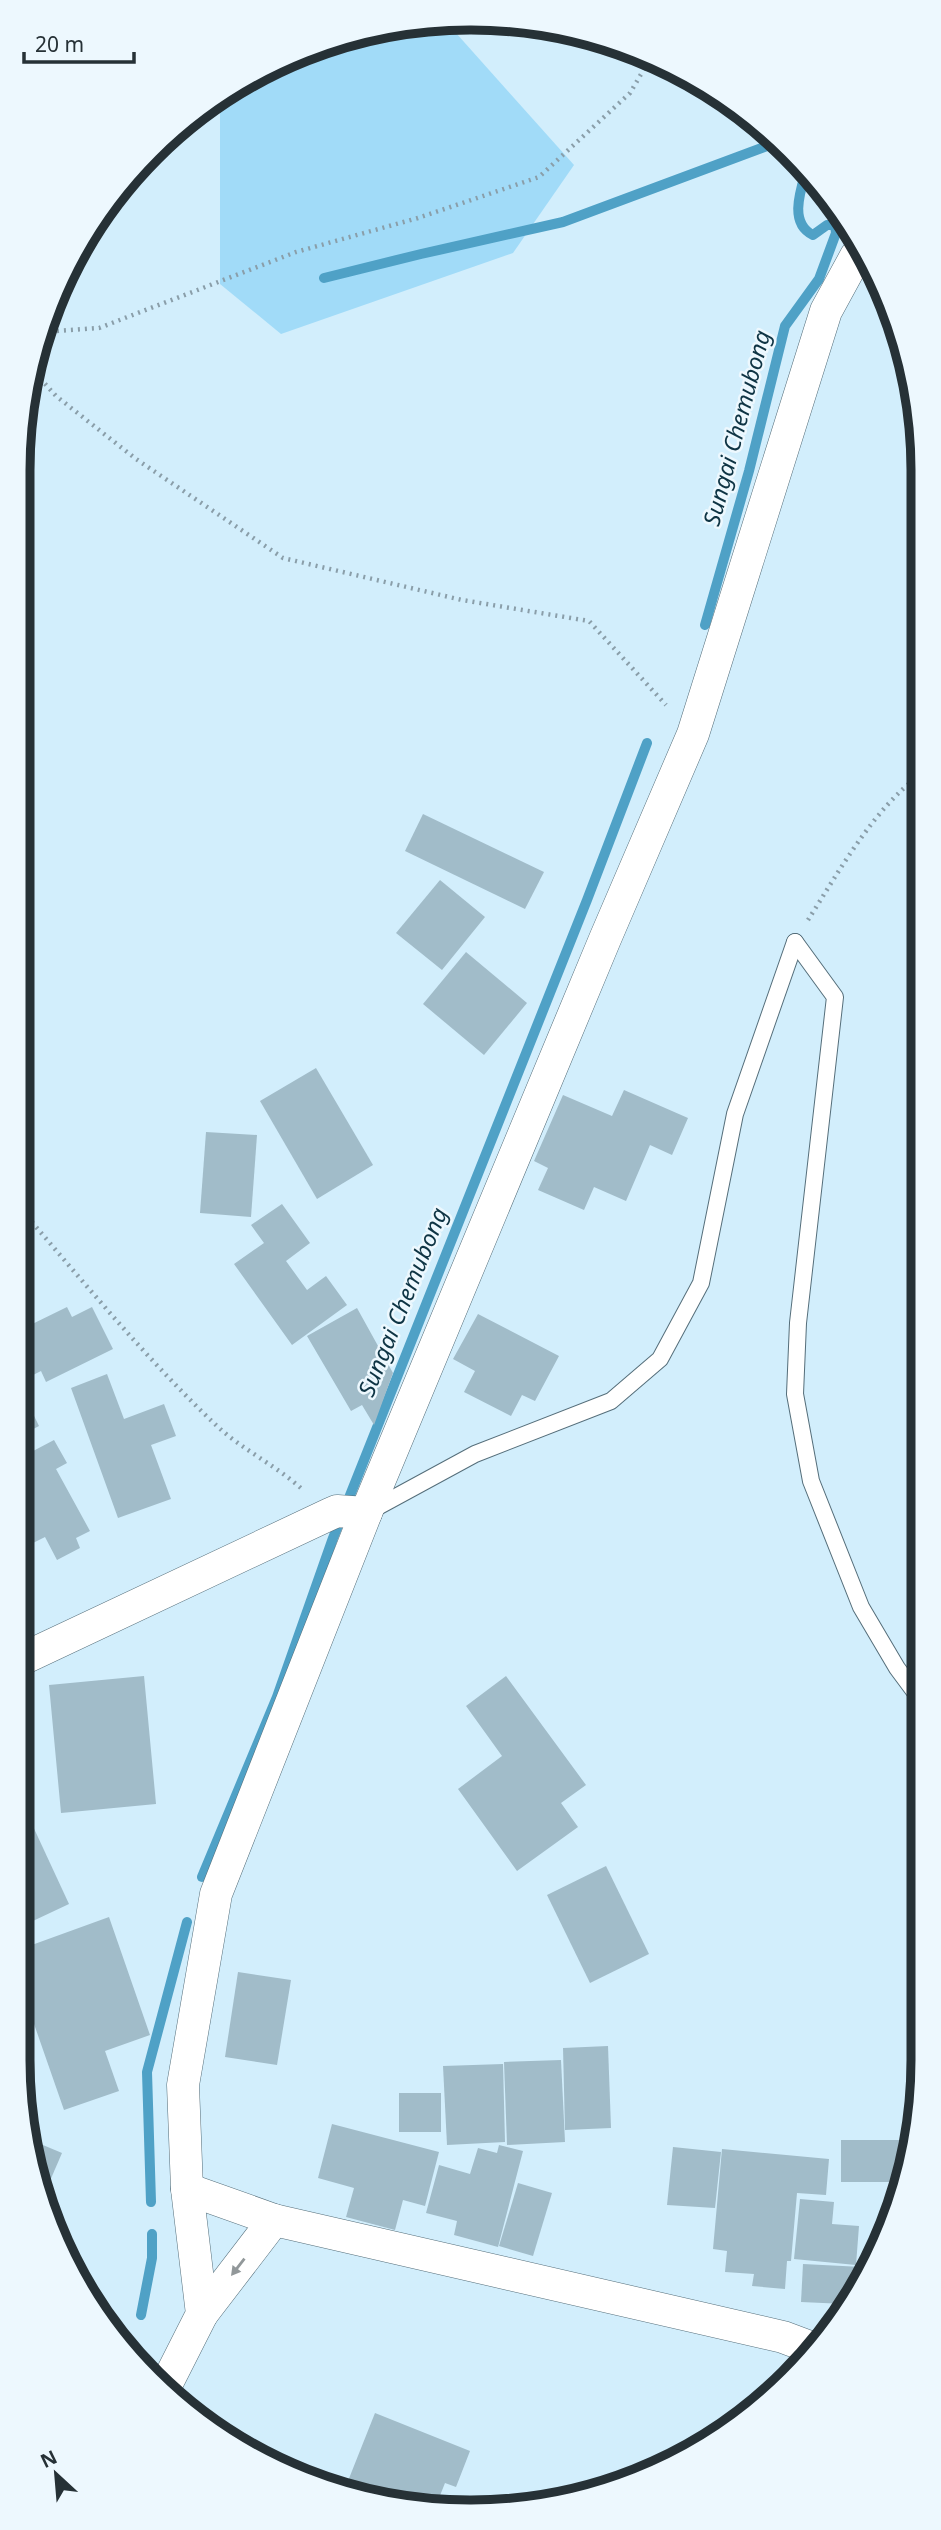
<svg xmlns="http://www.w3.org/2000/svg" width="941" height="2530" font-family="'Noto Sans',sans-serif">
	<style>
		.green { fill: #a1dbf8 }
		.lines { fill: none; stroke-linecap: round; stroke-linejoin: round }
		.stream { stroke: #4fa1c6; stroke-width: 10 }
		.building { fill: #a1bcc9 }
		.lane-casing { stroke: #556e7a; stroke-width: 18 }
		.street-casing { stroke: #556e7a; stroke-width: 33 }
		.path { stroke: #8a9ea9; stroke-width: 4.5; stroke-dasharray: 2 5; stroke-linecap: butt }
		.lane { stroke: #fff; stroke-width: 16 }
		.street { stroke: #fff; stroke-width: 32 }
		.oneway { fill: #92989a }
		.labels { text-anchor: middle; stroke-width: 5; stroke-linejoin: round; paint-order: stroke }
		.water-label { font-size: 23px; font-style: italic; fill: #0e3444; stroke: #edf8fe }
		.rim { fill: none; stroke: #263136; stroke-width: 9 }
	</style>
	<rect width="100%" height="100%" fill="#d2eefc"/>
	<polygon class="green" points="412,21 448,24 574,165 513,253 281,334 220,284 220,99 244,78"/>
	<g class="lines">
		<g class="stream">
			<polyline points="324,278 421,254 563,222 775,143"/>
			<path d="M705,625L749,471L785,326L819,279L836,233L835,225H827L813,235C788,223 801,189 807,168"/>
			<polyline points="202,1877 277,1697 333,1538 587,900 647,743"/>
			<polyline points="151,2202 147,2072 187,1922"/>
			<polyline points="141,2315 152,2258 152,2234"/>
			<polyline points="126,2351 130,2341"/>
		</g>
	</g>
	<g class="building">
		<polygon points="423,814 544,872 525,909 405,851"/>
		<polygon points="440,880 485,917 442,970 396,933"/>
		<polygon points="466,952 527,1003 484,1055 423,1004"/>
		<polygon points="316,1068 373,1165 317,1199 260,1101"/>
		<polygon points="624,1090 688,1118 672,1155 650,1145 626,1201 594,1187 584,1210 538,1190 548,1168 534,1161 563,1095 612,1116"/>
		<polygon points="206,1132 257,1135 251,1217 200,1213"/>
		<polygon points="282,1204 310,1243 286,1261 307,1290 326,1276 347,1305 292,1345 234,1264 264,1243 251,1225"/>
		<polygon points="67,1307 72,1317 92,1307 113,1349 46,1382 41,1371 25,1379 18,1364 18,1331"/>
		<polygon points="357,1308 393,1373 374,1425 362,1405 351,1411 307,1336"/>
		<polygon points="478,1314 559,1356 535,1401 522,1395 511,1416 464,1392 475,1371 453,1359"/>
		<polygon points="107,1374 124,1419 164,1404 176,1436 151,1445 171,1499 118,1518 71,1388"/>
		<polygon points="18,1383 39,1426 18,1437"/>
		<polygon points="54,1440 67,1463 56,1469 90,1531 76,1538 80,1548 57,1560 45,1537 33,1543 19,1515 30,1509 18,1486 18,1459"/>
		<polygon points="144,1676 156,1804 61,1813 49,1685"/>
		<polygon points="506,1676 586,1785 561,1803 578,1827 517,1871 458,1789 502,1756 466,1706"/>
		<polygon points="18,1794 69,1904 18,1928"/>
		<polygon points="606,1866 649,1954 590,1983 547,1895"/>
		<polygon points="109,1917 150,2035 105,2051 119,2091 64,2110 18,1978 18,1950"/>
		<polygon points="238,1972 291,1980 277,2065 225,2057"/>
		<polygon points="608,2046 611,2128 565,2130 563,2048"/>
		<polygon points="561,2060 565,2142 507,2145 504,2062"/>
		<polygon points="503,2064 505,2142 447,2145 443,2066"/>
		<rect x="399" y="2093" width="42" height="39"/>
		<polygon points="332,2124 439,2152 425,2206 403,2200 395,2230 346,2217 354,2188 318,2178"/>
		<polygon points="31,2140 62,2153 46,2190 39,2187"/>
		<rect x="841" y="2140" width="65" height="42"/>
		<polygon points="499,2145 523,2151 498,2247 454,2235 457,2221 426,2213 439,2165 470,2174 478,2148 497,2153"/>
		<polygon points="673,2147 721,2152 715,2208 667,2205"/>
		<polygon points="722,2149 829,2159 826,2195 797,2193 791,2261 787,2261 785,2289 752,2286 754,2274 725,2272 727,2251 713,2249"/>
		<polygon points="518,2183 552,2193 533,2256 499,2246"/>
		<polygon points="800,2199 834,2202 832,2224 859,2226 856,2265 794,2259"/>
		<polygon points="803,2264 862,2267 862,2270 845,2304 801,2302"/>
		<polygon points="375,2413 470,2451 456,2487 445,2483 435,2508 411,2509 346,2486"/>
	</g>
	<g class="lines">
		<g class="lane-casing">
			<g id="lane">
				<polyline points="795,942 835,997 798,1323 795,1394 811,1481 861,1607 897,1668 923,1703"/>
				<polyline points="370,1511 475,1454 611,1401 660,1359 701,1283 735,1114 795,942"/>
			</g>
		</g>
		<g class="street-casing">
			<g id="street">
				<polyline points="18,1661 330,1514 337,1511 366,1513"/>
				<polyline points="187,2189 274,2220 783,2337 815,2349"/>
				<polyline points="202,2314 274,2220"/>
				<polyline points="165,2387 202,2314 187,2189 183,2085 216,1894 366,1513 605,939 693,734 826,311 856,256"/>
			</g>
		</g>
		<g class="path">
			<polyline points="43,332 99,328 296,252 418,218 539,177 630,93 650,59"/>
			<polyline points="31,368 56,396 136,459 283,558 462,600 589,621 666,705"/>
			<path d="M808,920C838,873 874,808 920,775"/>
			<path d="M18,1206C83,1281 146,1359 218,1427C243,1450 277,1466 303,1490"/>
		</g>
		<use href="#lane" class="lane"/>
		<use href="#street" class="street"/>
	</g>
	<defs><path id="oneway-solid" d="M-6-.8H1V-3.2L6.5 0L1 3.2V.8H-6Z" transform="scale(1.75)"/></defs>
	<use class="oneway" href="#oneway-solid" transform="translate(238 2267) rotate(128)"/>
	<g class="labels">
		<g class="water-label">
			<text transform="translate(737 428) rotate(-75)" y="8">Sungai Chemubong</text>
			<text transform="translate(403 1302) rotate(-68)" y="8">Sungai Chemubong</text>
		</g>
	</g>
	<path d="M0 0H941V2530H0ZM470 30H471A440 440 0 0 1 911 470V2060A440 440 0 0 1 471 2500H470A440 440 0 0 1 30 2060V470A440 440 0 0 1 470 30Z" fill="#edf8fe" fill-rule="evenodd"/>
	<path class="rim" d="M470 30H471A440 440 0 0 1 911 470V2060A440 440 0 0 1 471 2500H470A440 440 0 0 1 30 2060V470A440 440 0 0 1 470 30Z"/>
	<g transform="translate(56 2474) rotate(334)" stroke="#edf8fe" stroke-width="5" paint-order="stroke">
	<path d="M0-5L12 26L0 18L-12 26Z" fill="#263136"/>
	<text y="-10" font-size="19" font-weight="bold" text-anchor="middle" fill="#263136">N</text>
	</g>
	<path d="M24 52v10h110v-10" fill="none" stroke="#263136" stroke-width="3.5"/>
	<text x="35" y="52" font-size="21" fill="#263136" stroke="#edf8fe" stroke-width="5" paint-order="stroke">20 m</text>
</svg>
